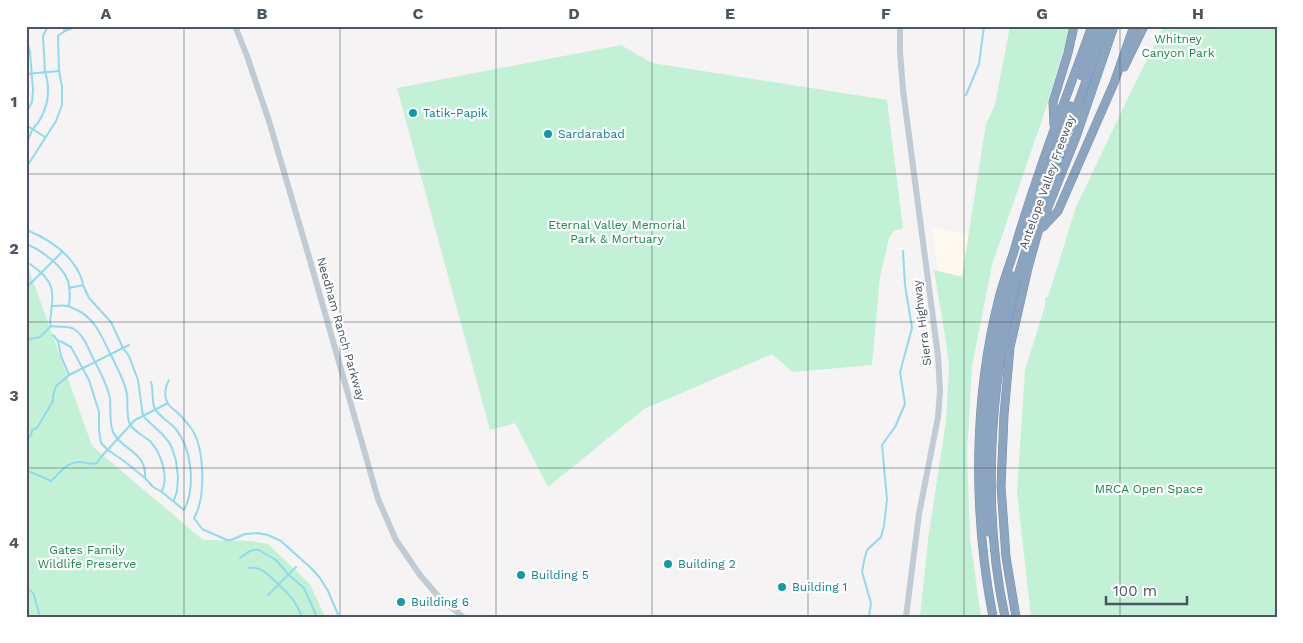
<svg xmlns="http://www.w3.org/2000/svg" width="1303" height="643" font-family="'Work Sans',sans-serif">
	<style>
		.commercial { fill: #fdf9ef }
		.green { fill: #c3f1d5 }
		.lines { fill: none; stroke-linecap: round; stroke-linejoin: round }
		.stream { stroke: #90daee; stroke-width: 2 }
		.highway-casing { stroke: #7690ad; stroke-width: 9 }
		.secondary { stroke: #c1cbd6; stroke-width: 6 }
		.highway { stroke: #8ba5c1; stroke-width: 8 }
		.grid { fill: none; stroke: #4a5661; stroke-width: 1; stroke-opacity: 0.55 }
		.culture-dot { fill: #0f9aa8; stroke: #fff; stroke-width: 2 }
		.labels { text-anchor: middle; stroke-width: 4.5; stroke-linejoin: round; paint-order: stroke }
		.park-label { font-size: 12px; fill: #17864f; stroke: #fff }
		.culture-label { font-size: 12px; fill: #0d838f; stroke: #fff; text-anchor: start }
		.street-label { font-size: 12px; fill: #4a5661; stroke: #fff }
		.neatline { fill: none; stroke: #4a5661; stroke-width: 2 }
		.grid-label { font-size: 16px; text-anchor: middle; font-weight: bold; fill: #4a5661 }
	</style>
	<rect width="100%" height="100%" fill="#f5f3f3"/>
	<polygon class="commercial" points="932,227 969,234 962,277 938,273"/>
	<g class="green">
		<polygon points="1010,26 1069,26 1067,39 1044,114 992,265 972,366 967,454 970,538 981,617 920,617 928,540 946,421 949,367 946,342 934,270 962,277 986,124 995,105"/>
		<polygon points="1164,26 1277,26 1277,617 1031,617 1017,492 1025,370 1045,306 1045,298 1048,297 1076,207 1130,94"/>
		<polygon points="621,45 652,63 887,100 903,228 894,231 889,238 880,277 872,365 793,372 772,354 644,409 548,487 515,423 490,430 397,88"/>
		<polygon points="26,261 92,446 203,540 252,541 268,544 310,584 325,617 26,617"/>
	</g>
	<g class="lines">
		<g class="stream">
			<polyline points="62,26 65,31"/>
			<polyline points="26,37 30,52 33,90 32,102 26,113"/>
			<polyline points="26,74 59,71"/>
			<polyline points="966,95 979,64 984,26"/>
			<polyline points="26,125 45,137"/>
			<path d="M26,144C29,139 30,133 33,129C34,127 36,125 38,123C48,107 51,90 45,72L43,36L48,26"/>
			<polyline points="26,168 56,121 62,105 62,87 59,71 58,36 65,31 77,26"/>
			<path d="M27,230C51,240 75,256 83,283"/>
			<path d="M26,244C40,249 63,266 68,281C70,288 70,298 69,305"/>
			<path d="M30,264C58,283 53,293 50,322L51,326"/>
			<polyline points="26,288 62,252"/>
			<polyline points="69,288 83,285 89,298 111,322 123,348 129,356 138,380 143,416 162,434 169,442 172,448 176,461 178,477 177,491 174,500"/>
			<path d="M52,306C57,306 63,305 67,306C70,306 74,309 77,310C96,319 102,338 111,355C117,368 124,379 127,394C128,401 126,418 130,424C133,431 144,436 150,441C161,453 169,476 162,491"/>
			<polyline points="53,335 58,341 61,356 69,375"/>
			<path d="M26,340L40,337L51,326C59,328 67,325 74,329C85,336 89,351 95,362C101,373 107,385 110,398C111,409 109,422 113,432C121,450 147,451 145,478"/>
			<path d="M60,341L71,347L89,380L99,412V430L101,443L108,450L124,461L145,478L153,487L162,492L184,510C196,487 192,448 175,428C169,422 158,415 155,409C151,401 154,390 151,382"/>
			<path d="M169,380C165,386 164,396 167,402C169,407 175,410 178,413C183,418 187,423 191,428C205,448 206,498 194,518L202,529L227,540H231L245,534L258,533L268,535L281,541L312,569L320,578L328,591L339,617"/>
			<path d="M26,439C31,437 32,434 32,430L37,428L53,401V396L56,386L69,375L129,345"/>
			<path d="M26,470L51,481C60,473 67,461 81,462C87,463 91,465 97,463L101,457L135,420L168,403"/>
			<polyline points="240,558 248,552 253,550 259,550 276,560 289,575 304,588 317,617"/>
			<path d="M249,568C263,566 270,577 279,585C290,594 297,603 302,617"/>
			<polyline points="29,590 32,592 34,595 40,617"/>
			<polyline points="268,595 296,567"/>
			<polyline points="869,617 871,603 862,572 864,561 867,550 881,537 884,526 887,499 882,445 895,427 905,404 900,372 912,328 905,285 903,251"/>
		</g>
		<g class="highway-casing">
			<g id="highway">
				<polyline points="1124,67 1144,26"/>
				<polyline points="1082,76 1100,26"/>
				<polyline points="1054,125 1053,102 1068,53 1074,26"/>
				<polyline points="1043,227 1058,211 1114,83 1134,26"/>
				<polyline points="1024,239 1071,106"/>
				<path d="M989,532C982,447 988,358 1013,276"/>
				<path d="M993,617C973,514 973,400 999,298C1003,282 1009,267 1014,251C1036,175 1065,101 1092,26"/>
				<path d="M1005,617C982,511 989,384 1017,279C1027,243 1041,208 1053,172C1071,123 1088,75 1106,26"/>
				<polyline points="1016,617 1006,557 1001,486 1004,415 1010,347 1028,268 1038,232 1076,137 1114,26"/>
			</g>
		</g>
		<g class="secondary">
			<polyline points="235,26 247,56 269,121 309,257 378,499 396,540 420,575 438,596 463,617"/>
			<polyline points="900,26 900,52 903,90 938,356 940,391 938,417 919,514 906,617"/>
		</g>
		<use href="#highway" class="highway"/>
	</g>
	<path class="grid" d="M184,26V617M340,26V617M496,26V617M652,26V617M808,26V617M964,26V617M1120,26V617M26,174H1277M26,322H1277M26,468H1277"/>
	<g class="culture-dot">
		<circle cx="413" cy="113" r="5"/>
		<circle cx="548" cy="134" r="5"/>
		<circle cx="668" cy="564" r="5"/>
		<circle cx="521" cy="575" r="5"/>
		<circle cx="782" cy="587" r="5"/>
		<circle cx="401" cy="602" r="5"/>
	</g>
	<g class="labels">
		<g class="park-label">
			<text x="1178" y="43">Whitney<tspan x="1178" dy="14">Canyon Park</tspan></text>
			<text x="617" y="229">Eternal Valley Memorial<tspan x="617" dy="14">Park &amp; Mortuary</tspan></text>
			<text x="1149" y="493">MRCA Open Space</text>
			<text x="87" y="554">Gates Family<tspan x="87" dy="14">Wildlife Preserve</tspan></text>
		</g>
		<g class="culture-label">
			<text x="423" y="117">Tatik-Papik</text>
			<text x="558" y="138">Sardarabad</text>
			<text x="678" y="568">Building 2</text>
			<text x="531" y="579">Building 5</text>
			<text x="792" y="591">Building 1</text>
			<text x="411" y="606">Building 6</text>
		</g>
		<g class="street-label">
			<text transform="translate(1047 182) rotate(-70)" y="4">Antelope Valley Freeway</text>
			<text transform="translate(922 323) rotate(-97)" y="4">Sierra Highway</text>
			<text transform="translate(341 329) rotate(74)" y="4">Needham Ranch Parkway</text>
		</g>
	</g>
	<rect width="1303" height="643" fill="none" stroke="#ffffff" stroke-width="55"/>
	<path d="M1106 596v8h81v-8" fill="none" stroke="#4a5661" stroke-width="2.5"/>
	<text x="1113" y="596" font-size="15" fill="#4a5661" stroke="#ffffff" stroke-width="4" paint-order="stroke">100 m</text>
	<rect x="28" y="28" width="1248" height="588" class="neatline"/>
	<g class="grid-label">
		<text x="106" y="19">A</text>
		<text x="262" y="19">B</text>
		<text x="418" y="19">C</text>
		<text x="574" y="19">D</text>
		<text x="730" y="19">E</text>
		<text x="886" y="19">F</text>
		<text x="1042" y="19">G</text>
		<text x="1198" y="19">H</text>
		<text x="14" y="107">1</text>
		<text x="14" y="254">2</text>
		<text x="14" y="401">3</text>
		<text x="14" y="548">4</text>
	</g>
</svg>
